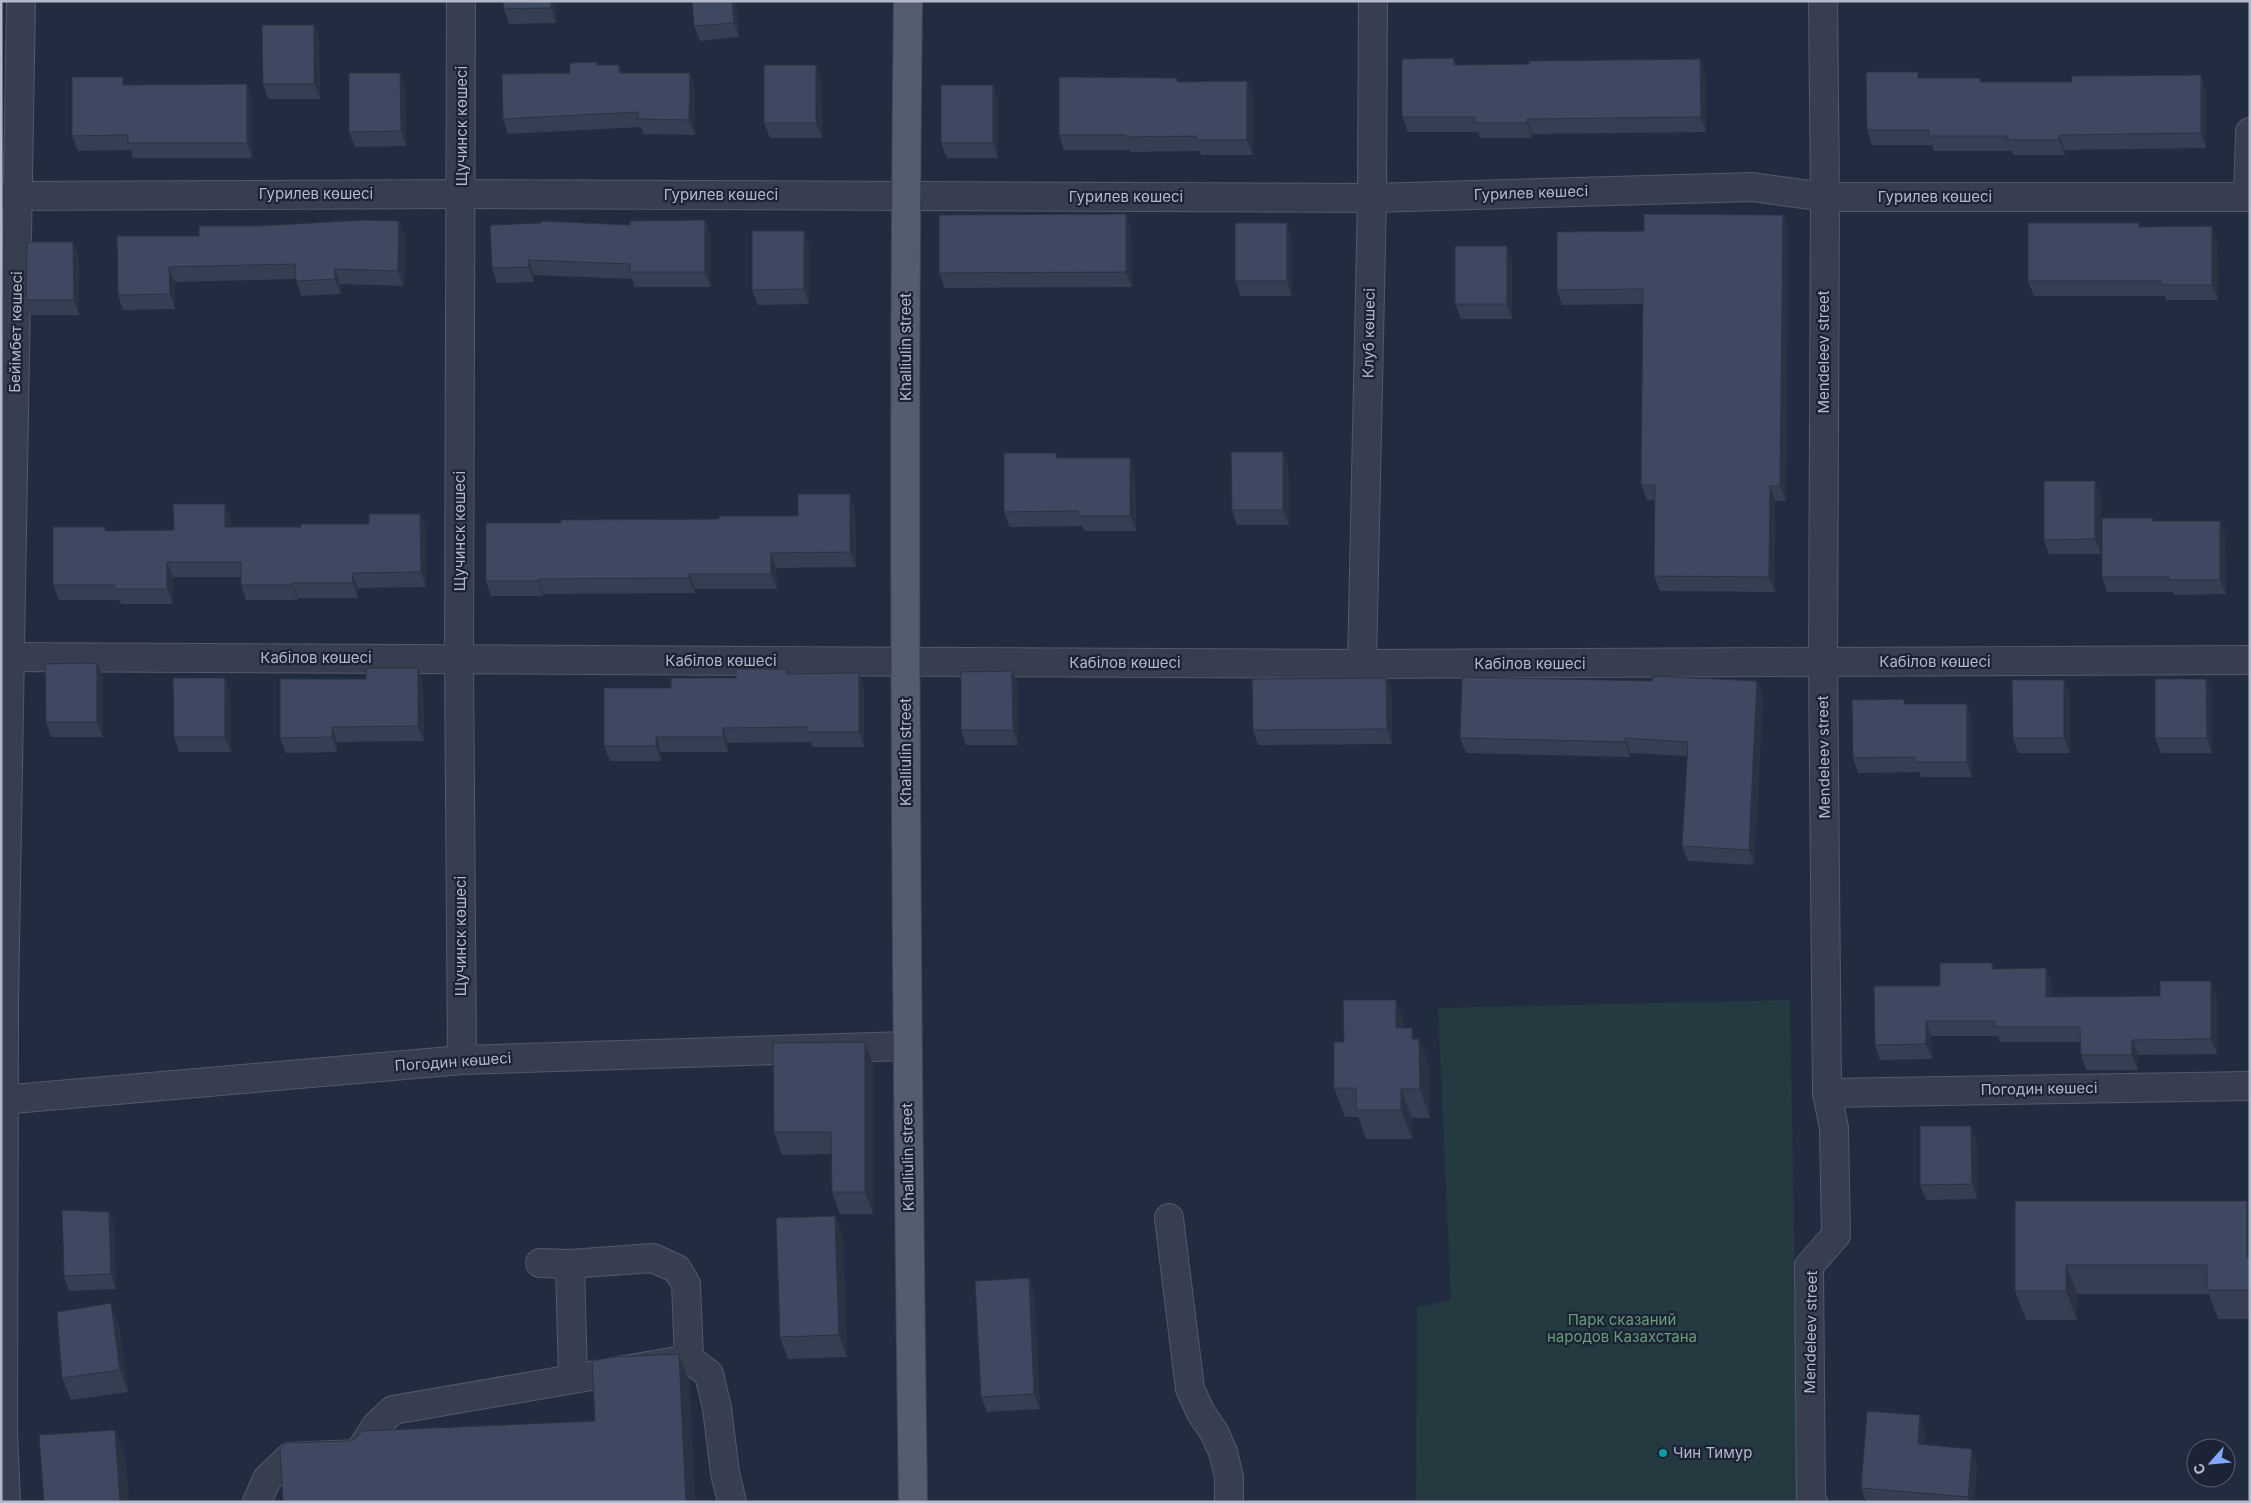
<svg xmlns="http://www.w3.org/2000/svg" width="2251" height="1503" font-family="Inter,sans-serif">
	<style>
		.green { fill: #243a40 }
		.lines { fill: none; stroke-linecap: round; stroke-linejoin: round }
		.minor-casing { stroke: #52596a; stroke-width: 30 }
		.major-casing { stroke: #404758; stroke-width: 30 }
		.minor { stroke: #373e4f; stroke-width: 28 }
		.major { stroke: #545d6f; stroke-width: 28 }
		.wall { fill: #353e53 }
		.shaded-wall { fill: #2b3243 }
		.building { fill: #3e4860; stroke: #2b3243 }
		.culture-dot { fill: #0f9aa8; stroke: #1c2334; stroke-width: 2 }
		.labels { text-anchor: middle; stroke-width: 4.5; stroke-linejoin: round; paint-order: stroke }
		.street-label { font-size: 15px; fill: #b3b9ca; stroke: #1c2334 }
		.park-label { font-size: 15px; fill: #689d79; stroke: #1c2334 }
		.poi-label { font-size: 15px; fill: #b3b9ca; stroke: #1c2334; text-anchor: start }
	</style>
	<rect width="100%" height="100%" fill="#222c40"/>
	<polygon class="green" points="1790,1000 1799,1502 1416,1502 1417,1307 1451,1300 1438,1008"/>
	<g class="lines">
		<g class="minor-casing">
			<g id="minor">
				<polyline points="461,1 459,659 462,1060"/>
				<polyline points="1,196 462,194 1372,198 1752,187 1825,197 2250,197"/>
				<polyline points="2248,197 2250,132"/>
				<polyline points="1,657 1362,664 2250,660"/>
				<polyline points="1362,664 1372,198 1373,1"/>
				<polyline points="1827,1093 2250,1086"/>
				<polyline points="1,1100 462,1060 906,1046"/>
				<polyline points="1169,1218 1190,1389 1201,1413 1214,1432 1223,1452 1229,1477 1229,1502"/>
				<polyline points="540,1263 570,1264 653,1258 677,1269 686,1284 689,1359"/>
				<polyline points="570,1264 573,1378"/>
				<polyline points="6,1502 3,1433 4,1002 21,1"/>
				<polyline points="257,1502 267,1479 290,1457 358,1454 376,1426 393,1410 689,1359 709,1374 717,1408 725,1473 732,1502"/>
				<polyline points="1813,1502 1811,1499 1809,1266 1836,1235 1834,1128 1827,1093 1823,663 1825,197 1823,1"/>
			</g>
		</g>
		<g class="major-casing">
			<path id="major" d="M908,1C902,501 906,1002 913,1502"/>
		</g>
		<use href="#minor" class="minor"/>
		<use href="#major" class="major"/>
	</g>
	<g class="wall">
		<polygon points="503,1 556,1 556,23 509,24 504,9"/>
		<polygon points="692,1 736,1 739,37 700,41 694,26"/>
		<polygon points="314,25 319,40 320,99 268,99 263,84"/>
		<polygon points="1454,58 1456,65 1706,74 1706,132 1532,134 1532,138 1480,138 1478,132 1408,132 1402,117"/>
		<polygon points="597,62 598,65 619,65 622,73 695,88 695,135 643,134 641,127 508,134 503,119 570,73"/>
		<polygon points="1921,78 1980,78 1982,82 2206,90 2206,148 2065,150 2065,155 2013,155 2012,151 1934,151 1932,145 1872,145 1867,130"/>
		<polygon points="821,80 822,138 770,138 764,123"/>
		<polygon points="1178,82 1253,96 1253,155 1201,155 1200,151 1131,152 1130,150 1064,150 1059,135"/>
		<polygon points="247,84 252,99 252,158 133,158 131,150 78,151 72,136 126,85"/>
		<polygon points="406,88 406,146 355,147 349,132"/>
		<polygon points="998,100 998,158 947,158 941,143"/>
		<polygon points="1126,214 1131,229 1132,287 945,288 939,273"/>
		<polygon points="1783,215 1788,230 1786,501 1775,501 1775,592 1660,591 1654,576 1655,500 1647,500 1641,485 1643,304 1562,305 1557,290 1644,231"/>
		<polygon points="399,221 405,236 404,286 340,284 341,294 301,296 296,279 175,282 175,309 123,310 118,295 199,236 259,226"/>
		<polygon points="490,225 711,235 711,287 635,287 632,279 534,275 534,282 497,283 492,268"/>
		<polygon points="2141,227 2217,241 2218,300 2166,300 2165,296 2034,296 2028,281"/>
		<polygon points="1292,238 1292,296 1241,296 1235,281"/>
		<polygon points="809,246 809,304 758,305 752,290"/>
		<polygon points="79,257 79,315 31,315 26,300"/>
		<polygon points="1512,260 1512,319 1461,319 1455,304"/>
		<polygon points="1283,452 1288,467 1289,525 1237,525 1232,510"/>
		<polygon points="1056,453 1057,458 1135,473 1136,531 1084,531 1082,526 1010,527 1004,512"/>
		<polygon points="2095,481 2101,496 2101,554 2049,554 2044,540"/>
		<polygon points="855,509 856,567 776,568 777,589 695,589 695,593 543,594 543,596 491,596 486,581 561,523 719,519 798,516"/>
		<polygon points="231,519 231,527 426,529 426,587 358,588 358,598 298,598 298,600 246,600 241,585 241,577 173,577 173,604 121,604 119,600 59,600 53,585 105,527 106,531 174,530"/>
		<polygon points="2154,521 2220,521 2225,536 2226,594 2174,595 2173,592 2107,592 2102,577"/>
		<polygon points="97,663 103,678 103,737 51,737 46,722"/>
		<polygon points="787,669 789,674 859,673 864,688 864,747 813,747 811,742 728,743 728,752 661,752 661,761 610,761 604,746 671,688 736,678"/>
		<polygon points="1012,671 1018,686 1018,745 966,745 961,730"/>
		<polygon points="225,678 230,693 231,752 179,752 174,737"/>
		<polygon points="1386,678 1392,693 1392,744 1258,745 1253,730"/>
		<polygon points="2206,679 2212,694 2212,753 2161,753 2155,738"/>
		<polygon points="1652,681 1757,681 1763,696 1754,865 1688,861 1682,846 1687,756 1630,753 1630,757 1466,753 1460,738"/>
		<polygon points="423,683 424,741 337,742 337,752 286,753 280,738"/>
		<polygon points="2070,694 2070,753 2018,753 2013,738"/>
		<polygon points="1906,704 1967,704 1972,719 1972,777 1921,777 1919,772 1858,773 1853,758"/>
		<polygon points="1992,963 1994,969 2052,983 2052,997 2217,996 2217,1054 2138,1055 2138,1070 2086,1070 2081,1055 2080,1042 2000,1042 1998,1036 1931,1036 1932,1059 1880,1060 1875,1045 1940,986"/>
		<polygon points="1406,1028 1416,1039 1430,1068 1430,1118 1412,1118 1412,1139 1366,1139 1358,1117 1345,1117 1334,1088 1344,1042"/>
		<polygon points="865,1042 873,1064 873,1214 840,1214 832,1192 831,1154 782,1155 774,1132"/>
		<polygon points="1977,1141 1977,1199 1926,1200 1920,1185"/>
		<polygon points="2015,1201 2250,1209 2250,1319 2218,1319 2209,1294 2077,1294 2077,1320 2026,1320 2015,1291"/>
		<polygon points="109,1212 114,1227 116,1289 69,1291 64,1276"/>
		<polygon points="835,1216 843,1238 847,1357 788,1359 780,1337"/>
		<polygon points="1029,1278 1034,1293 1040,1409 987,1412 981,1397"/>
		<polygon points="119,1325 128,1392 71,1400 62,1378"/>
		<polygon points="1925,1430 1924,1445 1977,1464 1974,1502 1866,1502 1861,1488"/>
	</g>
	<g class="shaded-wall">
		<polygon points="551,1 556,1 556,23 551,8"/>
		<polygon points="732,1 736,1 739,37 734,23"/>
		<polygon points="314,25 319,40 320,99 314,84"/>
		<polygon points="1700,59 1706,74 1706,132 1701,117"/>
		<polygon points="816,65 821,80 822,138 816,123"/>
		<polygon points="400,73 406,88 406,146 401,131"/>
		<polygon points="690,73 695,88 695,135 689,120"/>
		<polygon points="2201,75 2206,90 2206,148 2201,133"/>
		<polygon points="1247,81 1253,96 1253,155 1247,140"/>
		<polygon points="247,84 252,99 252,158 247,143"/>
		<polygon points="993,85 998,100 998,158 993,143"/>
		<polygon points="1527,119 1532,134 1532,138 1527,123"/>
		<polygon points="2059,135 2065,150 2065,155 2059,140"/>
		<polygon points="1126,214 1131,229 1132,287 1126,272"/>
		<polygon points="1783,215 1788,230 1786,501 1780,486"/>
		<polygon points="705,220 711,235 711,287 705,272"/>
		<polygon points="399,221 405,236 404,286 398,271"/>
		<polygon points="1287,223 1292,238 1292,296 1287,281"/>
		<polygon points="2212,226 2217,241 2218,300 2212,285"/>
		<polygon points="804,231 809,246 809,304 804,289"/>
		<polygon points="73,242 79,257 79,315 74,300"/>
		<polygon points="1507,246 1512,260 1512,319 1507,304"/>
		<polygon points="528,260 534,275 534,282 529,267"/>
		<polygon points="169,267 175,282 175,309 170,294"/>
		<polygon points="335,269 340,284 341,294 335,279"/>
		<polygon points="1283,452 1288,467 1289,525 1283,510"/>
		<polygon points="1130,458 1135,473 1136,531 1130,516"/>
		<polygon points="2095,481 2101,496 2101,554 2095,539"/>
		<polygon points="1770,486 1775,501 1775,592 1769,577"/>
		<polygon points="850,494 855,509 856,567 850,552"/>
		<polygon points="225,504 231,519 231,542 225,527"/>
		<polygon points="420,514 426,529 426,587 421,572"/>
		<polygon points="2220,521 2225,536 2226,594 2220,580"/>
		<polygon points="771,553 776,568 777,589 771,574"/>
		<polygon points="167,562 173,577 173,604 167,589"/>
		<polygon points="352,573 358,588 358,598 353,583"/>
		<polygon points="689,574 695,589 695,593 689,578"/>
		<polygon points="538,579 543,594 543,596 538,581"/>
		<polygon points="292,583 298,598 298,600 292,585"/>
		<polygon points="97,663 103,678 103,737 97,722"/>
		<polygon points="418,668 423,683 424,741 418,726"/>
		<polygon points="1012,671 1018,686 1018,745 1013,730"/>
		<polygon points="859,673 864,688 864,747 859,732"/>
		<polygon points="225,678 230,693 231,752 225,737"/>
		<polygon points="1386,678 1392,693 1392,744 1387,729"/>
		<polygon points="2206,679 2212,694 2212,753 2207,738"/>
		<polygon points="2064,680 2070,694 2070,753 2064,738"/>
		<polygon points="1757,681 1763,696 1754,865 1749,850"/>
		<polygon points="1967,704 1972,719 1972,777 1967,762"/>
		<polygon points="332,727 337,742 337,752 332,737"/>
		<polygon points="723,728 728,743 728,752 723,737"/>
		<polygon points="656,737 661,752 661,761 656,746"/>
		<polygon points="1625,738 1630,753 1630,757 1625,742"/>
		<polygon points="2046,968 2052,983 2052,1012 2046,997"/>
		<polygon points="2211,981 2217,996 2217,1054 2211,1039"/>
		<polygon points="1396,1000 1406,1029 1396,1028"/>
		<polygon points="1926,1021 1931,1036 1932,1059 1926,1044"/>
		<polygon points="1412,1028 1420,1050 1419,1039 1430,1068 1430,1118 1420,1089 1412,1039"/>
		<polygon points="2132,1040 2138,1055 2138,1070 2132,1055"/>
		<polygon points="865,1042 873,1064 873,1214 865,1192"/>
		<polygon points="1401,1089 1412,1118 1412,1139 1401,1110"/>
		<polygon points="1971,1126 1977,1141 1977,1199 1972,1184"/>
		<polygon points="2247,1201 2250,1209 2250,1265 2247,1258"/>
		<polygon points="109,1212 114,1227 116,1289 111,1274"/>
		<polygon points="835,1216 843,1238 847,1357 839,1335"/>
		<polygon points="2066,1265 2077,1294 2077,1320 2066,1291"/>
		<polygon points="1029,1278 1034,1293 1040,1409 1034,1394"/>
		<polygon points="111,1303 119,1325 128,1392 120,1370"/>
		<polygon points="679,1354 690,1383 695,1502 686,1502"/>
		<polygon points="1920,1415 1925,1430 1923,1459 1918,1444"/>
		<polygon points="115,1430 126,1459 129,1502 120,1502"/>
		<polygon points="1972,1449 1977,1464 1974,1502 1970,1502 1968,1497"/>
	</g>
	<g class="building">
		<polygon points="503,1 551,1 551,8 504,9"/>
		<polygon points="692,1 732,1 734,23 694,26"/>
		<polygon points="262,25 314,25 314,84 263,84"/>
		<polygon points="1454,58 1454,65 1529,64 1529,61 1700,59 1701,117 1527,119 1527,123 1475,123 1475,117 1402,117 1402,59"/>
		<polygon points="597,62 597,65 619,65 619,73 690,73 689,120 638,119 638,112 503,119 502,74 570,73 570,63"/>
		<rect x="764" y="65" width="52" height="58"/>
		<polygon points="1866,72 1918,72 1918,78 1980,78 1980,82 2072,82 2072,76 2201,75 2201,133 2059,135 2059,140 2008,140 2008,136 1929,136 1929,130 1867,130"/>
		<polygon points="349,73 400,73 401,131 349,132"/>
		<polygon points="72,77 123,77 123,85 247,84 247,143 128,143 128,135 72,136"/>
		<polygon points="1059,77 1177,78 1177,82 1247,81 1247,140 1196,140 1196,136 1126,137 1126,135 1059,135"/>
		<rect x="941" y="85" width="52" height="58"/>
		<polygon points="1126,214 1126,272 939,273 939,215"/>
		<polygon points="1644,214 1783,215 1780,486 1770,486 1769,577 1654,576 1655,485 1641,485 1643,289 1557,290 1557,232 1644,231"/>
		<polygon points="363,220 399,221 398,271 335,269 335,279 296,281 295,264 169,267 170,294 118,295 117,236 199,236 199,226 259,226"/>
		<polygon points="705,220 705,272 630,272 630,264 528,260 529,267 492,268 490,225 541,223 541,221 630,225 630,221"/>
		<rect x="1235" y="223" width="52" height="58"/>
		<polygon points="2028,223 2139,223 2139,227 2212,226 2212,285 2161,285 2161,281 2028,281"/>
		<polygon points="752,231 804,231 804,289 752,290"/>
		<polygon points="27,242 73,242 74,300 26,300"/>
		<rect x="1455" y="246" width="52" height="58"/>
		<polygon points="1231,452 1283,452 1283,510 1232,510"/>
		<polygon points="1004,453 1056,453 1056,458 1130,458 1130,516 1078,516 1078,511 1004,512"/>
		<polygon points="2044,481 2095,481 2095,539 2044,540"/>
		<polygon points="798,494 850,494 850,552 771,553 771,574 689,574 689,578 538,579 538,581 486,581 486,523 561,523 561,520 719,519 719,516 798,516"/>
		<polygon points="173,504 225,504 225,527 301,527 301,524 369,524 369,514 420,514 421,572 352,573 353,583 292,583 292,585 241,585 241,562 167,562 167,589 115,589 115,585 53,585 53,527 105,527 105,531 174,530"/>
		<polygon points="2102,518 2153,518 2153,521 2220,521 2220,580 2169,580 2169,577 2102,577"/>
		<polygon points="97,663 97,722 46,722 45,664"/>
		<polygon points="366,668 418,668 418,726 332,727 332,737 280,738 280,679 366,679"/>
		<polygon points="736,669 787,669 787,674 859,673 859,732 807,732 807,727 723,728 723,737 656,737 656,746 604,746 604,688 671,688 671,678 736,678"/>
		<polygon points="1012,671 1013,730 961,730 961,672"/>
		<polygon points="1653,676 1757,681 1749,850 1682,846 1688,742 1625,738 1625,742 1460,738 1462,677 1652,681"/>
		<polygon points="173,678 225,678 225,737 174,737"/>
		<polygon points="1386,678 1387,729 1253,730 1252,679"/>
		<polygon points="2155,679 2206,679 2207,738 2155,738"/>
		<polygon points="2012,680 2064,680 2064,738 2013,738"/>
		<polygon points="1904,699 1904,704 1967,704 1967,762 1915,762 1915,757 1853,758 1852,700"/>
		<polygon points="1940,963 1992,963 1992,969 2046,968 2046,997 2160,996 2160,981 2211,981 2211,1039 2132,1040 2132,1055 2081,1055 2080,1027 1995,1027 1995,1021 1926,1021 1926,1044 1875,1045 1874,986 1940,986"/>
		<polygon points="1343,1000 1396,1000 1396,1028 1412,1028 1412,1039 1419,1039 1420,1089 1401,1089 1401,1110 1356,1110 1356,1088 1334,1088 1334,1042 1344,1042"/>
		<polygon points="865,1042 865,1192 832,1192 831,1132 774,1132 773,1043"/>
		<polygon points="1920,1126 1971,1126 1972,1184 1920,1185"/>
		<polygon points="2015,1201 2247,1201 2247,1258 2250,1258 2250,1290 2207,1290 2207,1265 2066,1265 2066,1291 2015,1291"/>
		<polygon points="62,1210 109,1212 111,1274 64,1276"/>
		<polygon points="835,1216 839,1335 780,1337 776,1218"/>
		<polygon points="1029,1278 1034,1394 981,1397 975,1281"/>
		<polygon points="111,1303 120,1370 62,1378 57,1312"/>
		<polygon points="679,1354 686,1502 283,1502 280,1449 286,1443 349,1441 356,1438 362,1431 595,1421 592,1361 613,1357"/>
		<polygon points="1867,1411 1920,1415 1918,1444 1972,1449 1968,1497 1861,1488"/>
		<polygon points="115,1430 120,1502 44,1502 39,1435"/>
	</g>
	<circle class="culture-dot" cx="1663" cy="1453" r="5"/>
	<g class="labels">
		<g class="street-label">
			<text transform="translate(462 126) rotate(-90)" y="5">Щучинск көшесі</text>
			<text transform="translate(1531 193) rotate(-2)" y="5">Гурилев көшесі</text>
			<text x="316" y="199">Гурилев көшесі</text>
			<text x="721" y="200">Гурилев көшесі</text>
			<text x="1126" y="202">Гурилев көшесі</text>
			<text x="1935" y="202">Гурилев көшесі</text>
			<text transform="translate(16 332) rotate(-89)" y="5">Бейімбет көшесі</text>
			<text transform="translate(1369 333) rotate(-89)" y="5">Клуб көшесі</text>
			<text transform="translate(906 347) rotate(-90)" y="5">Khalliulin street</text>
			<text transform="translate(1824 352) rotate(-90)" y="5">Mendeleev street</text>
			<text transform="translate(460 531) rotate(-90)" y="5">Щучинск көшесі</text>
			<text x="316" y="663">Кабілов көшесі</text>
			<text x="721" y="666">Кабілов көшесі</text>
			<text x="1935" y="667">Кабілов көшесі</text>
			<text x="1125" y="668">Кабілов көшесі</text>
			<text x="1530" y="669">Кабілов көшесі</text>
			<text transform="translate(906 752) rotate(-90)" y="5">Khalliulin street</text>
			<text transform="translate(1824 757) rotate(-91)" y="5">Mendeleev street</text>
			<text transform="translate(461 936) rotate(-90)" y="5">Щучинск көшесі</text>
			<text transform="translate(453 1062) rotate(-4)" y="5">Погодин көшесі</text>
			<text transform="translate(2039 1089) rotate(-1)" y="5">Погодин көшесі</text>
			<text transform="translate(908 1157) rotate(-91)" y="5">Khalliulin street</text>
			<text transform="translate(1811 1332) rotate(-89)" y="5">Mendeleev street</text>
		</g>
		<g class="park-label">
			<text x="1622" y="1325">Парк сказаний<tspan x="1622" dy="17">народов Казахстана</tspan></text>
		</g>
		<g class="poi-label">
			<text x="1673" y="1458">Чин Тимур</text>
		</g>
	</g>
	<rect width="2251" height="1503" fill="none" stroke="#b3b9ca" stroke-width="5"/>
	<g transform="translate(2211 1463) rotate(243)"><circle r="24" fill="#1c2334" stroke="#585f70"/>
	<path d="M0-4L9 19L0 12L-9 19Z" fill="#83a6ff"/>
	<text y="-8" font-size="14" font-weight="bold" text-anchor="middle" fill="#b3b9ca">С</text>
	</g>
</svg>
